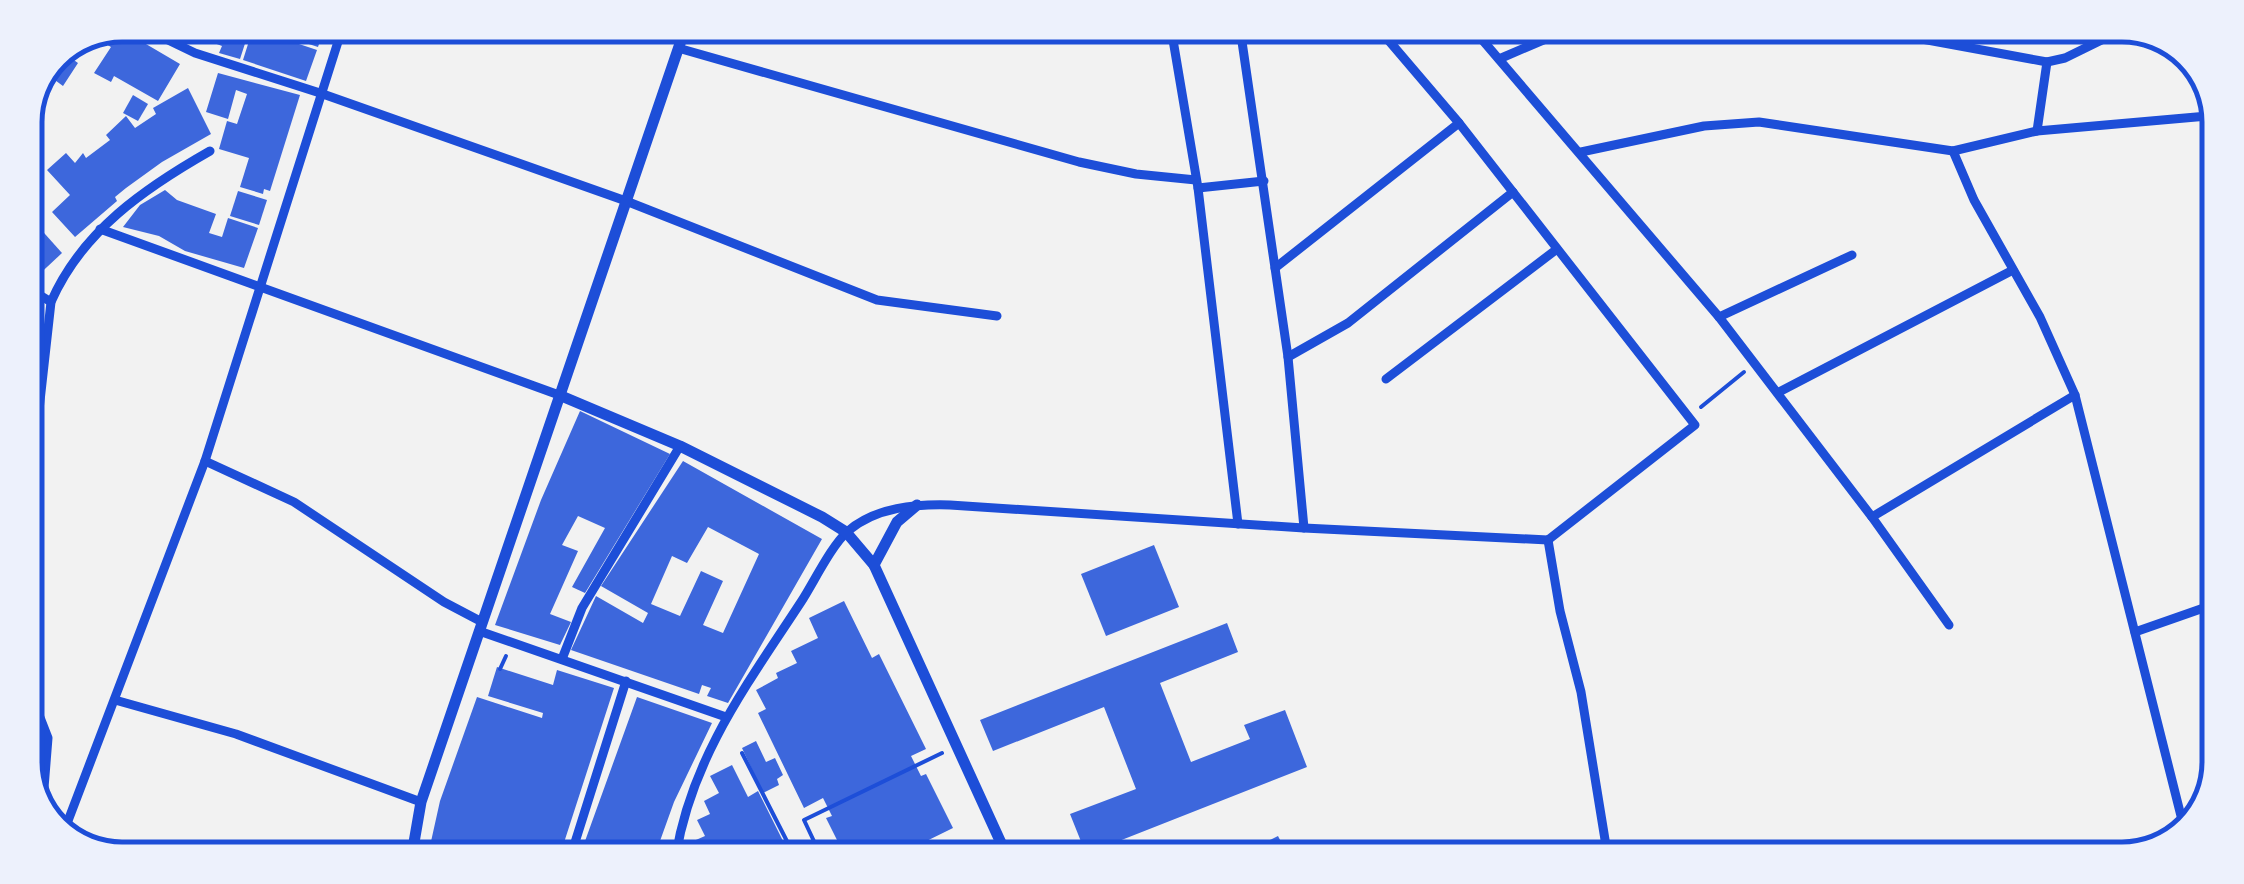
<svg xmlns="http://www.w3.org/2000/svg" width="2244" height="884" font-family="Poppins,sans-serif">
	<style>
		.building { fill: #3d67dc; fill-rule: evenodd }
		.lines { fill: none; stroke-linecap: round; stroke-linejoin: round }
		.path { stroke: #1d4ed8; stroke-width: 4 }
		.minor { stroke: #1d4ed8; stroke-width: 9 }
		.tertiary { stroke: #1d4ed8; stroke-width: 11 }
		.rim { fill: none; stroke: #1d4ed8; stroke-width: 5 }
	</style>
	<rect width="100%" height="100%" fill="#f2f2f2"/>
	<g class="building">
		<polygon points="166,25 251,25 240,59 219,53 222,46"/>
		<polygon points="254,25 271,25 269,34 317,50 306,81 243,60"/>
		<polygon points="274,25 283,25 325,26 318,47 272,32"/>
		<polygon points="117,27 180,64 158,101 114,76 111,82 94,73 111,47 99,40 96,45 90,38"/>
		<polygon points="78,43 68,56 78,63 63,86 48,75 40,83 54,53"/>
		<polygon points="218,73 300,95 270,191 264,189 263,194 240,187 249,158 219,149 227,121 237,124 247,94 236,90 228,119 206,112"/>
		<polygon points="188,88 211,134 162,162 126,188 115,197 117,201 75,237 52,212 70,195 47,170 66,153 75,163 83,153 86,158 110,140 106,135 126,116 135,128 156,114 153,108"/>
		<polygon points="133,95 148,104 138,121 123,113"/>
		<polygon points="165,190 177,200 216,214 209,233 222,237 228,218 258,228 244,268 185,251 159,236 123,227 140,205"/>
		<polygon points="238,191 267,200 259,225 230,216"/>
		<polygon points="28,215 62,253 31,282 25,277"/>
		<polygon points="580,411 670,454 585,593 572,587 605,528 578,516 562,545 578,551 550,614 571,622 560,645 495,625 541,500"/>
		<path d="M683,461L822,539L728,703L707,696L711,688L702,685L699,694L571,650L596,596L643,623L648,613L601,586ZM708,527L759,554L723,633L703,625L723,581L701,571L680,616L651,604L672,556L687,563Z"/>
		<polygon points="1154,545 1179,607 1106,636 1081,574"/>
		<polygon points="844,601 872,658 879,654 926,749 911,756 921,776 926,774 953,828 896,856 845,856 826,818 832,816 823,798 804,808 758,713 766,709 756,690 778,678 776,673 797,663 791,651 818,638 809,618"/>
		<polygon points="1227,623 1238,652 1160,683 1191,762 1250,739 1244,725 1285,710 1307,767 1086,854 1070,814 1136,789 1104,707 993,751 980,720"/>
		<polygon points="497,667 553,685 557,670 614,688 560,855 428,855 440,801 477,697 542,718 543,713 488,696"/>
		<polygon points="637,697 712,723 674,802 660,841 664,843 659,855 580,855"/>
		<polygon points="756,741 766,762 775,758 783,775 777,779 779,785 763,793 742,748"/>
		<polygon points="732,765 748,797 758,791 785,845 772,851 775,855 696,855 689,843 705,836 697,820 710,814 704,801 719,793 710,776"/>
		<polygon points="1278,836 1289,857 1235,857"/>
	</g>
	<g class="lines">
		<g class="path">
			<polyline points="1701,407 1744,372"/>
			<polyline points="500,669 506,656"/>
			<polyline points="742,753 794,855"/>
			<polyline points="817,856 820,854 804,820 942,753"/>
		</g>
		<g class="minor">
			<polyline points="137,25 195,53 320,93 626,201 877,300 997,316"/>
			<polyline points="642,26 681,40"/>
			<polyline points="1171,28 1198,188 1238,524"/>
			<polyline points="1240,28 1288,357 1304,528"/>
			<polyline points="1378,28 1459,123 1695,425 1548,540"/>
			<polyline points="1473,29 1719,317 1872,517 1949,625"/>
			<polyline points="1873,30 2047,62 2065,58 2122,30"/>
			<polyline points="678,48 1079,162 1136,174 1196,180"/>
			<polyline points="1499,59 1569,29"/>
			<polyline points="2037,131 2047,62"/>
			<polyline points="1953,151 1974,200 2040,317 2075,395 2181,816 2185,825 2190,826"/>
			<polyline points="1581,152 1704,126 1759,122 1953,151 2037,131 2219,115"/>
			<polyline points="1198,188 1264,181"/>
			<polyline points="100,229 559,395"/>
			<polyline points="1275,268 1459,123"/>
			<polyline points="25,286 51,302"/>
			<polyline points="1719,317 1852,255"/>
			<polyline points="1288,357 1348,323 1513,192"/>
			<polyline points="1386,379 1557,249"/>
			<polyline points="1779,392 2013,270"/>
			<polyline points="205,461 294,502 444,602 482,622"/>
			<polyline points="1872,517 2075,395"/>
			<path d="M25,536L51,302C82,231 145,188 210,151"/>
			<polyline points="1548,540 1560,611 1581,692 1608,858"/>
			<polyline points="479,631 726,717"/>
			<polyline points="2135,632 2215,604"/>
			<polyline points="562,659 582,608 680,446"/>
			<polyline points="25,679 48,738 42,813"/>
			<polyline points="115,700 236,734 421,802"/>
			<polyline points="63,834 205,461 343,26"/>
			<polyline points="571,855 626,681"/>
			<path d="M676,855C692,757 748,683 801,602C814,582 831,546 848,531C876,507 916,504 950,505L1304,528L1548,540"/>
		</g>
		<g class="tertiary">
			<polyline points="559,395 680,446 822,517 846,532 874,565 1007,856"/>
			<polyline points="874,565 897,522 917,505"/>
			<polyline points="412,854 421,802 686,26"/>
		</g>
	</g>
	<path d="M0 0H2244V884H0ZM122 42H2122A80 80 0 0 1 2202 122V762A80 80 0 0 1 2122 842H122A80 80 0 0 1 42 762V122A80 80 0 0 1 122 42Z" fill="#edf1fc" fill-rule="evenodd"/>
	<path class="rim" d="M122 42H2122A80 80 0 0 1 2202 122V762A80 80 0 0 1 2122 842H122A80 80 0 0 1 42 762V122A80 80 0 0 1 122 42Z"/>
</svg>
